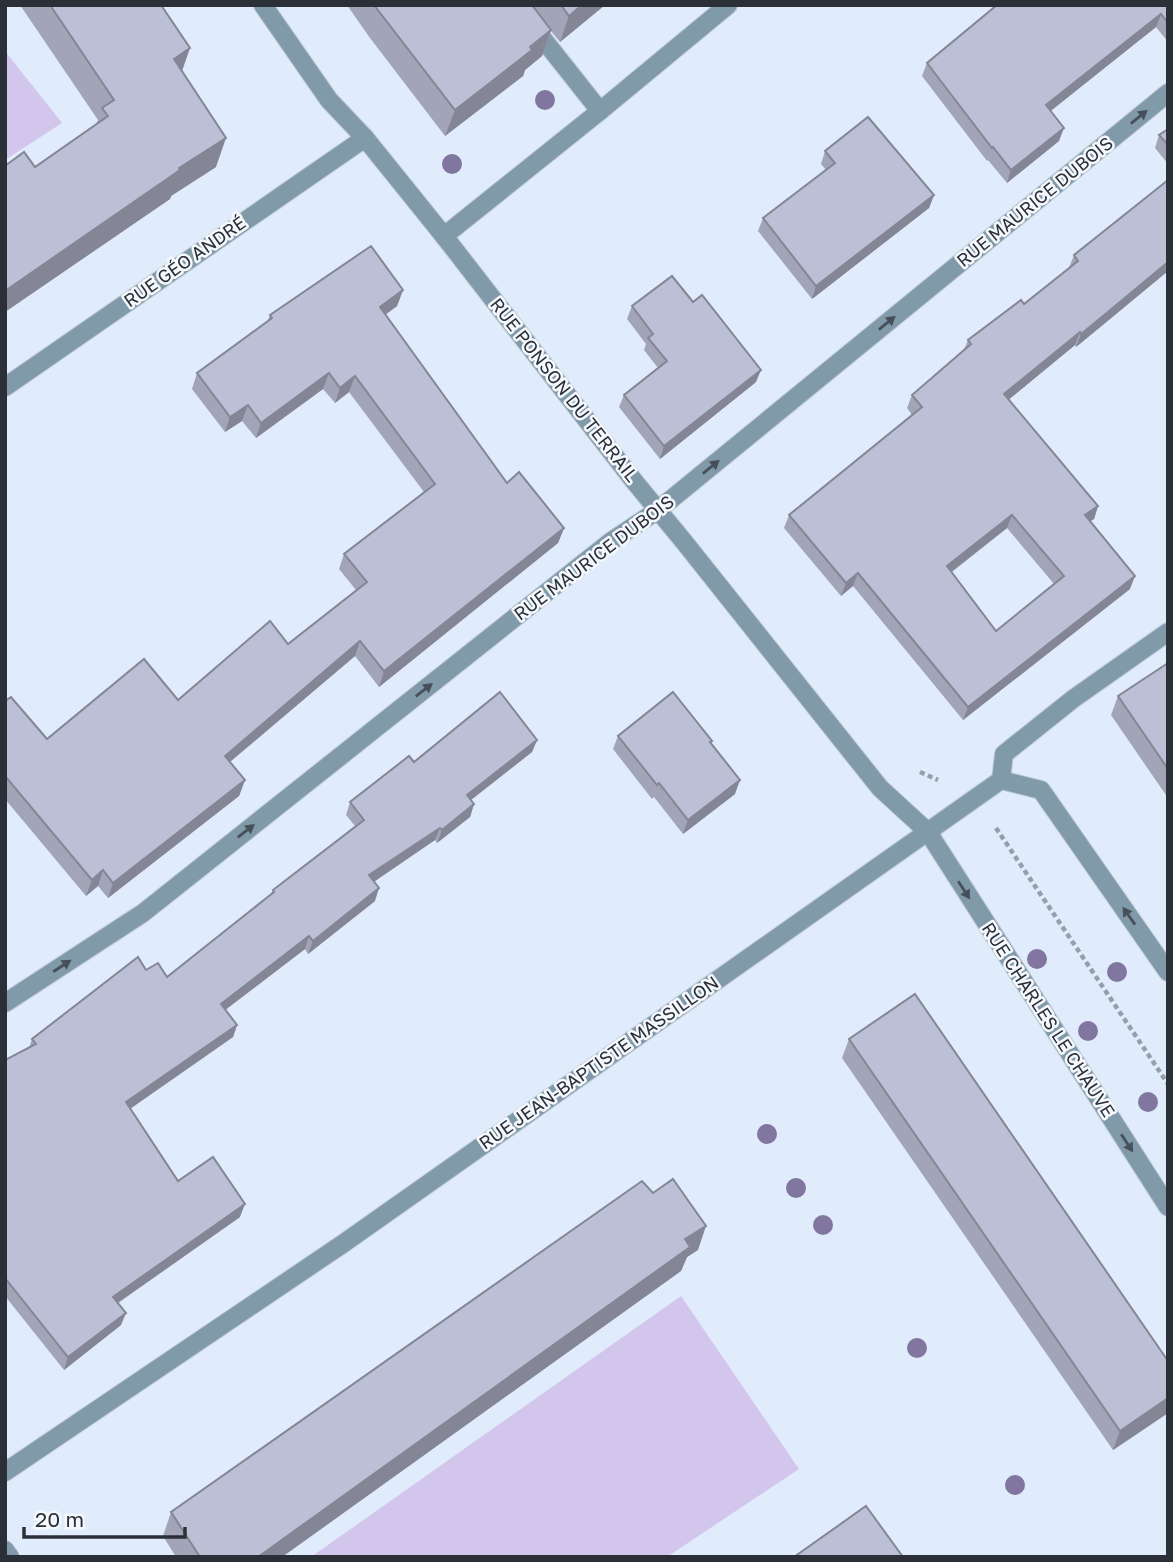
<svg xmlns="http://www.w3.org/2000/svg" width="1173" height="1562" font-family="'Golos Text',sans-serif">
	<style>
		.green { fill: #d3c6ec }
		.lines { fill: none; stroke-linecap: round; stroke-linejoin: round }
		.minor-casing { stroke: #bfcad8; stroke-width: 20 }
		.path { stroke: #959eaa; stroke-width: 4.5; stroke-dasharray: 5 3.5; stroke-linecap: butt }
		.minor { stroke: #819aa9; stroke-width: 18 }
		.tree { fill: #8176a0 }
		.wall { fill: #a2a5b8; fill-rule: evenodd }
		.shaded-wall { fill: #848696 }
		.building { fill: #bcc0d6; stroke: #848696; stroke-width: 2; fill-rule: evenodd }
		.oneway { fill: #45505a }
		.labels { text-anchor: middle; stroke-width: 5; stroke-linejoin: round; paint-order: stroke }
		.street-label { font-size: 18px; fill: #2b3038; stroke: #f5f8fc }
	</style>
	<rect width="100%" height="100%" fill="#e0ecfb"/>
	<g class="green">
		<polygon points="5,51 62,123 5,160"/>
		<polygon points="681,1296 799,1469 667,1557 311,1557"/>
	</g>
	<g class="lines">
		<g class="minor-casing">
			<g id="minor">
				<polyline points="263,5 329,100 365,138 444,236 634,481 685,543 880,788 928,832 1168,1207"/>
				<polyline points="516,5 600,111"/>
				<polyline points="444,236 600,111 728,5"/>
				<polyline points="5,387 365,138"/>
				<polyline points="1001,780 1041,790 1168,972"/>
				<polyline points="5,1003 143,913 610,542 658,510 1168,93"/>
				<polyline points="5,1472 344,1243 1001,780 1004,754 1073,699 1168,632"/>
				<polyline points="5,1550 10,1557"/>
			</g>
		</g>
		<g class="path">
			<polyline points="920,772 938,780"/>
			<polyline points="996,828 1168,1084"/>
		</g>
		<use href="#minor" class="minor"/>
	</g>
	<g class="tree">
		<circle cx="545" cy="100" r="10"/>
		<circle cx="452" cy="164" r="10"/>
		<circle cx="1037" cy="959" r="10"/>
		<circle cx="1117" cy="972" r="10"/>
		<circle cx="1088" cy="1031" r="10"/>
		<circle cx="1148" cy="1102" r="10"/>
		<circle cx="767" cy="1134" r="10"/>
		<circle cx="796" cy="1188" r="10"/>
		<circle cx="823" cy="1225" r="10"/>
		<circle cx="917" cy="1348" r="10"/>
		<circle cx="1015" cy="1485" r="10"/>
	</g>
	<g class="wall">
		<polygon points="20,5 161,5 182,71 216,167 171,196 170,199 5,312 5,166 35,167 96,124 98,120"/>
		<polygon points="347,5 605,5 560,42 551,31 542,56 525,70 523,76 445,136 370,38"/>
		<polygon points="996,5 1168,5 1168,42 1156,27 1051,110 1059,141 1007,183 988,160 987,161 922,76 927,63"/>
		<polygon points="1168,129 1168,164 1155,148 1159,135"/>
		<polygon points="825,151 934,195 929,208 812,299 758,231 763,218 826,170 821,164"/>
		<path d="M1168,180V271L1098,329L1076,347L1075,345L1009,399L1098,506L1094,519L1090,521L1130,589L963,720L853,586L841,596L784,528L789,515L912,415L907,408L912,395L964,350L968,340L1024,304L1069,268L1074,255ZM1007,528L1054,584L996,631L952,572Z"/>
		<polygon points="403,290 397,306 385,315 507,483 564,528 558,543 379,687 355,656 230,762 245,780 239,796 108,898 98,886 86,896 5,799 5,701 47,739 178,700 288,644 356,590 339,569 344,554 424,492 349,392 335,403 323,389 256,438 242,421 225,432 192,389 197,373 267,322 270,315"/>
		<polygon points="632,306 756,382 660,459 619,407 624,395 658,368 644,350 646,344 627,319"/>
		<polygon points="1168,663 1168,798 1111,715 1118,696"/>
		<polygon points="618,736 711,743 735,794 683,834 654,797 652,799 613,749"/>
		<polygon points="537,740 532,752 471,800 474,804 470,817 437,843 435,840 374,881 375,901 308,954 305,949 225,1010 237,1025 233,1037 130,1109 178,1181 240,1217 118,1303 121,1325 64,1370 5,1296 5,1060 29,1048 32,1039 146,970 167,977 271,894 273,890 355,826 346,815 350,802 414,762"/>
		<polygon points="849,1039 1168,1361 1168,1413 1113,1450 842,1058"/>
		<polygon points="698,1250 687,1257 681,1271 282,1557 176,1557 163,1536 171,1512"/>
	</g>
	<g class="shaded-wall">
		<polygon points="582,5 605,5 560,42 569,16"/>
		<polygon points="1161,14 1156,27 1042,118 1046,105"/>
		<polygon points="551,30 542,56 525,70 523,76 445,136 455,110"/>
		<polygon points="190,48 180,77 174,59"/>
		<polygon points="1064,128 1059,141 1007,183 1011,170"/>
		<polygon points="226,138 216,167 171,196 170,199 5,312 5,291 179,168"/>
		<polygon points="934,195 929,208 812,299 816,286"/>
		<polygon points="1168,262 1168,271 1076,347 1081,334"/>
		<polygon points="403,290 397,306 374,323 380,307"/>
		<polygon points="1080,332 1075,345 1000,407 1004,394"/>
		<polygon points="761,370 756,382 660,459 664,446"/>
		<polygon points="329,373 323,389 256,438 261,423"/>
		<polygon points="355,376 349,392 335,403 340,388"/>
		<polygon points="248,405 242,421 225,432 230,417"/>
		<polygon points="1098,506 1094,519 1080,528 1085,515"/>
		<polygon points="1012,515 1007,528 942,579 947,566"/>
		<polygon points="564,528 558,543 379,687 384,671"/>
		<polygon points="858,573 853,586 841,596 846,583"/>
		<polygon points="1135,576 1130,589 963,720 968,707"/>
		<polygon points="360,641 355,656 219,771 225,756"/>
		<polygon points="537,740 532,752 462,807 467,795"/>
		<polygon points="245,780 239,796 108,898 113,883"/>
		<polygon points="740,780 735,794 683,834 688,820"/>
		<polygon points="474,804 470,817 437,843 442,830"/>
		<polygon points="440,828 435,840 365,888 369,875"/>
		<polygon points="103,870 98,886 86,896 92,880"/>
		<polygon points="379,888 375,901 308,954 313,941"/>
		<polygon points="309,936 305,949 216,1017 221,1004"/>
		<polygon points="237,1025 233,1037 121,1115 126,1102"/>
		<polygon points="245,1204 240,1217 109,1309 113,1297"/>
		<polygon points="706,1226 698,1250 687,1257 681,1271 282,1557 258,1557 685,1239"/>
		<polygon points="126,1313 121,1325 64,1370 68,1357"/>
		<polygon points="1168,1398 1168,1413 1113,1450 1120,1431"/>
	</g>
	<g class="building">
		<polygon points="50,5 161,5 190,48 174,59 226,138 179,168 180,170 5,291 5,166 24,152 35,167 108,116 102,108 114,100"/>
		<polygon points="374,5 532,5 551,30 530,47 532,50 455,110"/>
		<polygon points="561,5 582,5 569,16"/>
		<polygon points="997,5 1168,5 1168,23 1161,14 1046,105 1064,128 1011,170 993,147 992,148 927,63"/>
		<polygon points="868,117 934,195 816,286 763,218 835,163 825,151"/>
		<polygon points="1168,129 1168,145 1159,135"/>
		<path d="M1168,180V262L1103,316L1081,334L1080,332L1004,394L1098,506L1085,515L1135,576L968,707L858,573L846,583L789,515L922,407L912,395L971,344L968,340L1021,300L1024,304L1078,261L1074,255ZM1012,515L1064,576L996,631L947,566Z"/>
		<polygon points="371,246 403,290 380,307 507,483 519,472 564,528 384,671 360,641 225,756 245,780 113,883 103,870 92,880 5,776 5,701 11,697 47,739 144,659 178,700 270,621 288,644 367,582 344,554 435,484 355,376 340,388 329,373 261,423 248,405 230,417 197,373 272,318 270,315"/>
		<polygon points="672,276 693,302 702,295 761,370 664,446 624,395 667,361 648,338 653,334 632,306"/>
		<polygon points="1168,663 1168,769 1118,696"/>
		<polygon points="500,692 537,740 467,795 474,804 442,830 440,828 369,875 379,888 313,941 309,936 221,1004 237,1025 126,1102 178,1181 213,1157 245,1204 113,1297 126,1313 68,1357 5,1278 5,1060 36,1044 32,1039 138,957 146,970 158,963 167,977 274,892 273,890 364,820 350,802 409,756 414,762"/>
		<polygon points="673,692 712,741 710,742 740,780 688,820 659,783 657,785 618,736"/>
		<polygon points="915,994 1168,1361 1168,1398 1120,1431 849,1039"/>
		<polygon points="673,1179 706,1226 685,1239 690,1247 258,1557 200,1557 171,1512 642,1181 653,1193"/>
		<polygon points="866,1506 903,1557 794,1557"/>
	</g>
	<defs><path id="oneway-solid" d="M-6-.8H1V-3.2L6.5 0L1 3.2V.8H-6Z" transform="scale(1.75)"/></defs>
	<g class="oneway">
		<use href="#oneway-solid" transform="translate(1139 117) rotate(-39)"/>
		<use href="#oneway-solid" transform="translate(887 323) rotate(-39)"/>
		<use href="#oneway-solid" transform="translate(711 467) rotate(-39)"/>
		<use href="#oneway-solid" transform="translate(424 690) rotate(-38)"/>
		<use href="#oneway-solid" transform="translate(246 831) rotate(-38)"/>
		<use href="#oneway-solid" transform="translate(964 890) rotate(57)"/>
		<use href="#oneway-solid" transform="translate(1129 916) rotate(-125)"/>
		<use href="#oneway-solid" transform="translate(62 966) rotate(-33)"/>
		<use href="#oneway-solid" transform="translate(1127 1143) rotate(57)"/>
	</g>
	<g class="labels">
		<g class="street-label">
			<text transform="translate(1035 202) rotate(-39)" y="6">RUE MAURICE DUBOIS</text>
			<text transform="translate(185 262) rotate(-35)" y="6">RUE GÉO ANDRÉ</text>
			<text transform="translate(564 390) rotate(52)" y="6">RUE PONSON DU TERRAIL</text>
			<text transform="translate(594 558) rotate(-37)" y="6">RUE MAURICE DUBOIS</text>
			<text transform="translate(1048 1020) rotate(57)" y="6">RUE CHARLES LE CHAUVE</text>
			<text transform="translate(599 1063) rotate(-35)" y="6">RUE JEAN-BAPTISTE MASSILLON</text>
		</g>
	</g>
	<rect width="1173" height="1562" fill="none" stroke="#2b3038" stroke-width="14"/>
	<path d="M24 1527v10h161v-10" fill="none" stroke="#2b3038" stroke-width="3.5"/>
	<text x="35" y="1527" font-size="21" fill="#2b3038" stroke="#f5f8fc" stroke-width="5" paint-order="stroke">20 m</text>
</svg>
